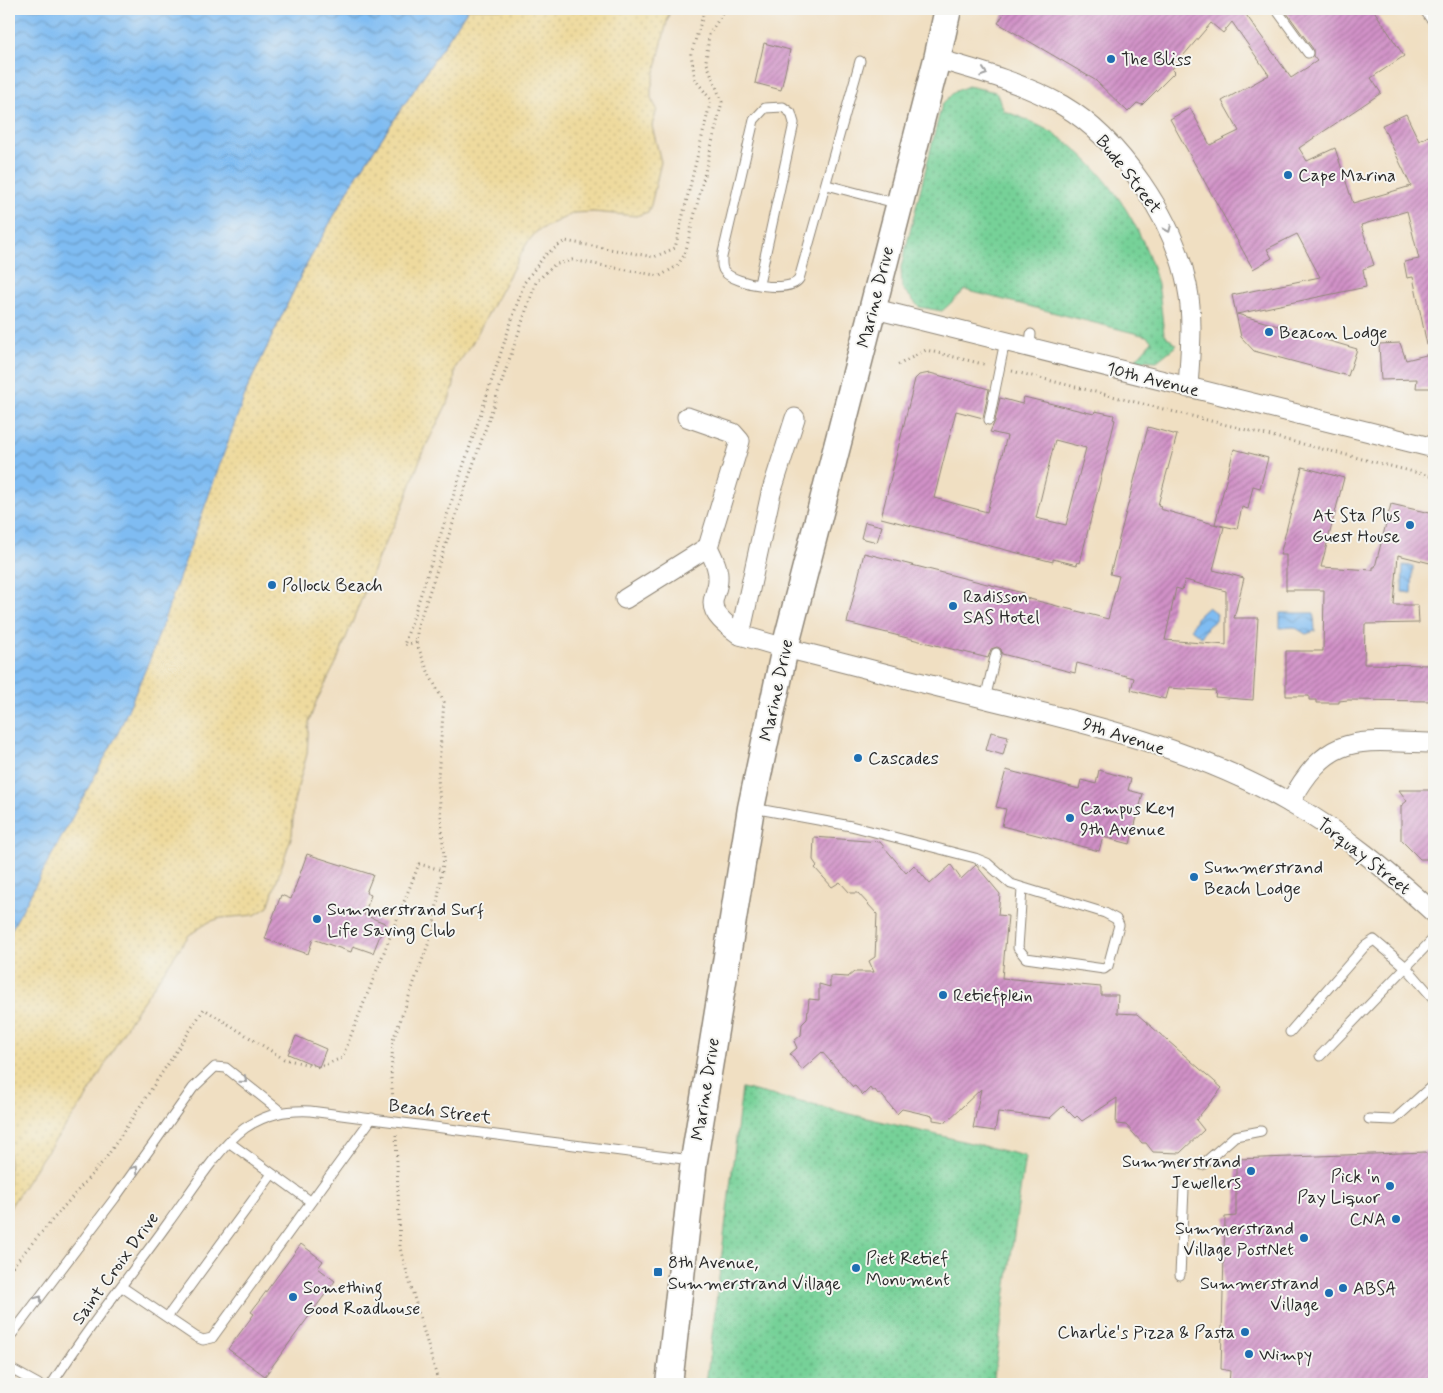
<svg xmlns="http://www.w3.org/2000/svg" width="1443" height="1393" font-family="Mynerve,sans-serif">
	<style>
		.grass { fill: url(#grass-dots); stroke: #507e62 }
		.sand { fill: url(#sand-dots); stroke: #8c8264 }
		.water { fill: url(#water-waves); stroke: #55748e }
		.building { fill: url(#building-hatch); fill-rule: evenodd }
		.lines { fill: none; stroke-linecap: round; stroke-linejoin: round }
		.service-casing { stroke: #8e8576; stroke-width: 11 }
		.minor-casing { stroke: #8e8576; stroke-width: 21 }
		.secondary-casing { stroke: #8e8576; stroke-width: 29 }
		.path { stroke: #8e8576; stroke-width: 3; stroke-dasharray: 1 4; stroke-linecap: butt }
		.service { stroke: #fff; stroke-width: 9 }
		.minor { stroke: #fff; stroke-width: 19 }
		.secondary { stroke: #fff; stroke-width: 26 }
		.oneway { stroke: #a0a0a0 }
		.poi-dot { fill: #1f6fb2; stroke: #f6f6f2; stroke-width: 2 }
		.labels { text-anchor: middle; stroke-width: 4; stroke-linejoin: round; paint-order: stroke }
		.poi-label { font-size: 18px; fill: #2b2b2b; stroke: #f6f6f2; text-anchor: start }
		.street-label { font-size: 18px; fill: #2b2b2b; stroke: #f6f6f2 }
	</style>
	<defs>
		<pattern id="grass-dots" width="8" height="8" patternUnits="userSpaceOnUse" patternTransform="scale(1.25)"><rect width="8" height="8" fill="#76d198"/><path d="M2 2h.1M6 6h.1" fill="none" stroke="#61aa7c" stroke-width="1.8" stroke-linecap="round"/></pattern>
		<pattern id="sand-dots" width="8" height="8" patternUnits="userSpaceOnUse" patternTransform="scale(1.25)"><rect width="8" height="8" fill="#eeda9e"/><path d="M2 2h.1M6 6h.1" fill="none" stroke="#cb8" stroke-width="1.8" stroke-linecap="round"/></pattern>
		<pattern id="water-waves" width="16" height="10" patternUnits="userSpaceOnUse" patternTransform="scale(1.25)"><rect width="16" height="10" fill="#7fbcf2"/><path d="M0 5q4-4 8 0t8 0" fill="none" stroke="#6899c4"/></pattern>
		<pattern id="building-hatch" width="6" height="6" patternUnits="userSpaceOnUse" patternTransform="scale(1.25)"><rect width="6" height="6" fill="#d191c7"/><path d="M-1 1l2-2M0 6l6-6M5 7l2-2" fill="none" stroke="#aa77a2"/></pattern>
	</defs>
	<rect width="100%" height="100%" fill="#f6f6f2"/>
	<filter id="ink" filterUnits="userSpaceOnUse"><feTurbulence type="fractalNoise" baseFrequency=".02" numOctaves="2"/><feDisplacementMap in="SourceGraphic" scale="10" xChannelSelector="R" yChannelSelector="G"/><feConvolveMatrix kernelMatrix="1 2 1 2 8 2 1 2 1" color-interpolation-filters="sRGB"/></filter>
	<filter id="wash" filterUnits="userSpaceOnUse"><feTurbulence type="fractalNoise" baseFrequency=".0096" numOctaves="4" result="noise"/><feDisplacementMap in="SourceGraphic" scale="20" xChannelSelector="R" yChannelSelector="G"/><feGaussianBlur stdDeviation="1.12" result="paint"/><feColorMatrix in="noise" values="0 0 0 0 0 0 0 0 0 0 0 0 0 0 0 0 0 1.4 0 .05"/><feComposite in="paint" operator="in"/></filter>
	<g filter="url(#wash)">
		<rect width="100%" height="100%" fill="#f0dfc2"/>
		<g class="grass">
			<path d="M968,86L996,92L1004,111C1021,117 1037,124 1053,133C1104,165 1144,227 1158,285C1161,301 1162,318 1164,334L1177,345L1157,361L1135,360L1152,341L1146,336L965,290L942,311L919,307L902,288L901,267L942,104L954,92Z"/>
			<polygon points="742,1088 1025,1156 993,1384 706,1384"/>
		</g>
		<polygon class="sand" points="468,9 670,9 651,89 651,98 657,109 652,126 661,162 651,205 648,212 636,216 593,212 574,213 537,231 527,243 471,345 455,368 454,385 449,400 422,454 402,509 380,553 336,663 316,702 309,722 307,754 294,801 292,835 268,907 255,915 221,918 209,922 189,935 130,1020 85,1100 42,1158 9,1209 9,934 247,389 303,271 354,180"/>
		<g class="water">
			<polygon points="9,9 468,9 354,180 303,271 247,389 150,659 118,733 9,934"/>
			<polygon points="1403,565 1413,566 1412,593 1402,592"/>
			<polygon points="1208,607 1217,614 1216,620 1208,626 1201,637 1191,629 1196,618"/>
			<polygon points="1280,613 1314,613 1315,631 1306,634 1294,627 1280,628"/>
		</g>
		<g id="blocks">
			<g class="building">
				<polygon points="1007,9 1242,9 1291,78 1317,61 1313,56 1313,49 1284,9 1373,9 1404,56 1371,78 1381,93 1299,148 1307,161 1335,148 1353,203 1411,186 1382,125 1406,114 1419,141 1434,133 1434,344 1427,345 1413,277 1407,278 1404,262 1419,259 1407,211 1361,225 1374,265 1363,269 1366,287 1237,314 1357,349 1348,376 1254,351 1241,337 1232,295 1320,277 1297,234 1267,249 1272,258 1253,269 1170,119 1190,108 1210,145 1239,131 1222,101 1269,75 1232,22 1223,33 1211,23 1172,69 1175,72 1142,105 1137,103 1128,112 1095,80 998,23"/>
				<polygon points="764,43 790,50 781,90 755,83"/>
				<polygon points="1400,343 1406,360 1434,353 1434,388 1416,388 1417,379 1381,380 1379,344"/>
				<path d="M930,373L989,389L983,418L956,411L934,498L987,512L1007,436L990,432L995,421L1000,398L1022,404L1024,397L1094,414L1095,411L1114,415L1113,419L1115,420L1080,563L1078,562L1077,565L1053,559V562L881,518L915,379L919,375ZM1055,440L1086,448L1066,525L1036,518Z"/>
				<path d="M1148,427L1177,435L1158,505L1161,506L1160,509L1224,527L1213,570L1244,578L1234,618H1258L1253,700L1215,697L1216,691L1168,688L1165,699L1131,690L1134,678L1077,663L1075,673L1002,654L1001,649L997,647L991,649L988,658L847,623L864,553L1023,593L1022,597L1108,619L1119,576L1110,574ZM1185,580L1226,591V645L1165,640L1176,588L1182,590Z"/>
				<polygon points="1234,449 1268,458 1260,488 1253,486 1248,509 1242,507 1237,529 1215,524"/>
				<polygon points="1302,467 1344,478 1321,567 1373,570 1373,567 1375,567 1391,504 1434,514 1434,564 1398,555 1394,605 1418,605 1419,623 1365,624 1364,664 1434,665 1434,701 1348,700 1339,701 1339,703 1316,703 1316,700 1309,700 1309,696 1286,696 1286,651 1323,651 1324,590 1286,590 1286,555 1280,555"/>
				<polygon points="865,522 882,526 877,542 861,538"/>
				<polygon points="991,732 1008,736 1003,755 986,750"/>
				<polygon points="1006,770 1079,789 1081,780 1096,784 1099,770 1131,779 1128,790 1143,794 1130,844 1103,837 1099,851 1002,826 1006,809 996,807"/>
				<polygon points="1399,790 1434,790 1434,859 1420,859 1401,840 1401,806 1407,801"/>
				<polygon points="814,837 880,842 906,873 914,865 930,884 951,865 961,879 976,865 1000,894 998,915 1008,916 1002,978 1101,987 1101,995 1118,995 1117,1013 1137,1014 1222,1088 1196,1120 1204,1130 1180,1153 1153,1152 1146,1143 1142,1143 1126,1125 1116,1124 1117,1098 1082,1121 1077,1116 1075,1118 1063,1106 1050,1118 998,1112 995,1131 973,1128 981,1089 946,1122 933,1120 933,1116 902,1109 897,1114 880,1093 878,1094 875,1090 872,1091 870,1088 863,1095 855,1086 853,1087 822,1052 802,1070 790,1054 797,1048 794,1041 801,1035 802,1024 807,1019 809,999 819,1000 819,984 830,987 830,976 848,977 854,972 874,972 869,961 875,957 877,914 858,893 850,893 840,882 832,887 815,868 817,866 813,860"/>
				<polygon points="307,854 373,875 366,893 371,895 364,915 385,923 373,953 353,946 351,952 313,939 308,954 265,939 281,895 291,899"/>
				<polygon points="296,1036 326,1049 319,1067 288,1054"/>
				<polygon points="1426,1152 1434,1165 1434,1384 1229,1384 1230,1371 1221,1369 1225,1217 1236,1216 1236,1159"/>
				<polygon points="301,1244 323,1261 318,1268 335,1281 265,1376 228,1349 254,1314 251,1312"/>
			</g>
		</g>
	</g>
	<g filter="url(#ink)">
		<use href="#blocks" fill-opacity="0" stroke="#8e8576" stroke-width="1"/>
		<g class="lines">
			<g class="service-casing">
				<g id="service">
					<polyline points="1276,9 1308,53"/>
					<polyline points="827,185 899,204"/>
					<path d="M759,284L794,123L791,113L783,107L765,108L754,120L722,257C722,263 721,268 725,272C735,284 790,294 799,279L860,61"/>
					<polyline points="1030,348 1031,334"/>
					<polyline points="989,420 1005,341"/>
					<polyline points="985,699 996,653"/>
					<polyline points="753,808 851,826 975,858 987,863 1011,884 1105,913 1116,919 1119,925 1108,966 1104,969 1026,958 1018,948 1022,889"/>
					<polyline points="1290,1032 1365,946 1374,940 1406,967 1434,999"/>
					<polyline points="1320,1056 1434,938"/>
					<polyline points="1369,1119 1394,1120 1434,1084"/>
					<polyline points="230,1143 310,1201"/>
					<polyline points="1202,1165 1235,1136 1261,1131"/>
					<polyline points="1180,1275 1184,1189"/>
					<polyline points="122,1287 196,1337 203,1340 212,1338 372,1118"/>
					<polyline points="168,1316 272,1174"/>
					<polyline points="9,1338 115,1198 193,1088 215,1067 226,1068 280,1111"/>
					<polyline points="9,1368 38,1384"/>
					<path d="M52,1384C87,1328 130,1276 168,1223C189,1195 218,1147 245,1128C266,1114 285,1110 310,1111L691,1160"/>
				</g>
			</g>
			<g class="minor-casing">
				<g id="minor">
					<polyline points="1430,9 1434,15"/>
					<path d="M937,59C979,71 1023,83 1062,105C1120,139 1174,219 1187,285C1194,319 1190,353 1188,388"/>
					<polyline points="871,308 1434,448"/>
					<path d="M795,418L771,493L740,635L785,648C852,664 919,683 987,699C1090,724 1197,749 1290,803C1343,833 1389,872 1434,913"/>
					<path d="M708,547C713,558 719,568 718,580C718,588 713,596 713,603C713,617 731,628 740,635"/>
					<polyline points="625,599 708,547 740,441 733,433 687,417"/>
					<path d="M1290,803C1330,729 1360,742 1434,743"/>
				</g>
			</g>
			<g class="secondary-casing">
				<polyline id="secondary" points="669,1384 694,1160 751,808 785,648 937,59 948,9"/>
			</g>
			<g class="path">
				<polyline points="764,9 782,16 799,9"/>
				<polyline points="898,365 926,350 987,365"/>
				<polyline points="1012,371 1434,477"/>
				<polyline points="416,642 404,645 524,283 545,255 565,241 654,257 675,248 711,100 695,79 691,54 705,9"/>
				<polyline points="394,1109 391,1078 393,1040 433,931 444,857 438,777 444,702 429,674 416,642 418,625 536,282 554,265 572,260 660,276 677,266 685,254 722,102 706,61 709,35 725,9"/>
				<polyline points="396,1135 400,1248 439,1384"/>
				<polyline points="9,1270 106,1158 204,1009 284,1059 319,1067 342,1058 419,864 442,870"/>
			</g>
			<use href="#service" class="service"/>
			<use href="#minor" class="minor"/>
			<use href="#secondary" class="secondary"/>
		</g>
		<defs><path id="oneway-chevron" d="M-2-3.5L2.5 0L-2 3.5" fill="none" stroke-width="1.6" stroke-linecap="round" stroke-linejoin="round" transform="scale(1.25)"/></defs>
		<g class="oneway">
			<use href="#oneway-chevron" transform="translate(984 73) rotate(18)"/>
			<use href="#oneway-chevron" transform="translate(1168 229) rotate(66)"/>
			<use href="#oneway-chevron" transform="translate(244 1080) rotate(39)"/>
			<use href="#oneway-chevron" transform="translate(135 1169) rotate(-55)"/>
			<use href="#oneway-chevron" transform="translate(39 1299) rotate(-52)"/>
		</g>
	</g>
	<g class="poi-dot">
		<circle cx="1111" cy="59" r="5"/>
		<circle cx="1288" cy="175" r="5"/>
		<circle cx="1269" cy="332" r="5"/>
		<circle cx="1410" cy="525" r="5"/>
		<circle cx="272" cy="585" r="5"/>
		<circle cx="953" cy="606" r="5"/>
		<circle cx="858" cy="758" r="5"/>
		<circle cx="1070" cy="818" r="5"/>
		<circle cx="1194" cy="877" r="5"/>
		<circle cx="317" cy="919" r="5"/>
		<circle cx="943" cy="995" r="5"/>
		<circle cx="1251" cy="1171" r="5"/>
		<circle cx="1390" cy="1186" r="5"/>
		<circle cx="1396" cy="1219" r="5"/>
		<circle cx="1304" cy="1238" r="5"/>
		<circle cx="856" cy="1268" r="5"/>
		<rect x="653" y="1267" width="10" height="10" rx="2.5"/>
		<circle cx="1343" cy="1288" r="5"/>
		<circle cx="1329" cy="1293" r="5"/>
		<circle cx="293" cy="1297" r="5"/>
		<circle cx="1245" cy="1332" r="5"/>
		<circle cx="1249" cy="1354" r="5"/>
	</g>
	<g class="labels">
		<g class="poi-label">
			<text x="1121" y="65">The Bliss</text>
			<text x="1298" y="181">Cape Marina</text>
			<text x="1279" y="338">Beacon Lodge</text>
			<text x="1400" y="521" text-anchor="end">At Sta Plus<tspan x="1400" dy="21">Guest House</tspan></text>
			<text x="282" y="591">Pollock Beach</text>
			<text x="963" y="602">Radisson<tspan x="963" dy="21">SAS Hotel</tspan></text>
			<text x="868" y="764">Cascades</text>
			<text x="1080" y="814">Campus Key<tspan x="1080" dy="21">9th Avenue</tspan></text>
			<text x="1204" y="873">Summerstrand<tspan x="1204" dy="21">Beach Lodge</tspan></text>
			<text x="327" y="915">Summerstrand Surf<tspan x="327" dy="21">Life Saving Club</tspan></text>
			<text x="953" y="1001">Retiefplein</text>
			<text x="1241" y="1167" text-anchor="end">Summerstrand<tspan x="1241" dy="21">Jewellers</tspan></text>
			<text x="1380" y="1182" text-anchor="end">Pick 'n<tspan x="1380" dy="21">Pay Liquor</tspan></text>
			<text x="1386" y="1225" text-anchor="end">CNA</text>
			<text x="1294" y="1234" text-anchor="end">Summerstrand<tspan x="1294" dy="21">Village PostNet</tspan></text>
			<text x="866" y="1264">Piet Retief<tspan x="866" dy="21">Monument</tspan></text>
			<text x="668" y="1268">8th Avenue,<tspan x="668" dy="21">Summerstrand Village</tspan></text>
			<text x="1319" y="1289" text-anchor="end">Summerstrand<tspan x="1319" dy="21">Village</tspan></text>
			<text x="303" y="1293">Something<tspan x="303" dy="21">Good Roadhouse</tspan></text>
			<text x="1353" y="1294">ABSA</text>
			<text x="1235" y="1338" text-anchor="end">Charlie's Pizza &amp; Pasta</text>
			<text x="1259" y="1360">Wimpy</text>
		</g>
		<g class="street-label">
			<text transform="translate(1129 174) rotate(52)" y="6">Bude Street</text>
			<text transform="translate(875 297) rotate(-76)" y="6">Marine Drive</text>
			<text transform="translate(1153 379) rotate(14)" y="6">10th Avenue</text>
			<text transform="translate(776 690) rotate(-78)" y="6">Marine Drive</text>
			<text transform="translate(1124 736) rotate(18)" y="6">9th Avenue</text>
			<text transform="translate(1364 856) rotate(38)" y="6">Torquay Street</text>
			<text transform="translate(705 1089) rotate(-81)" y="6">Marine Drive</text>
			<text transform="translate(440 1111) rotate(7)" y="6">Beach Street</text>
			<text transform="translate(115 1268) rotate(-54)" y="6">Saint Croix Drive</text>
		</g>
	</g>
	<rect width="1443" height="1393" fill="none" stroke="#f6f6f2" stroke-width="30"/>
</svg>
